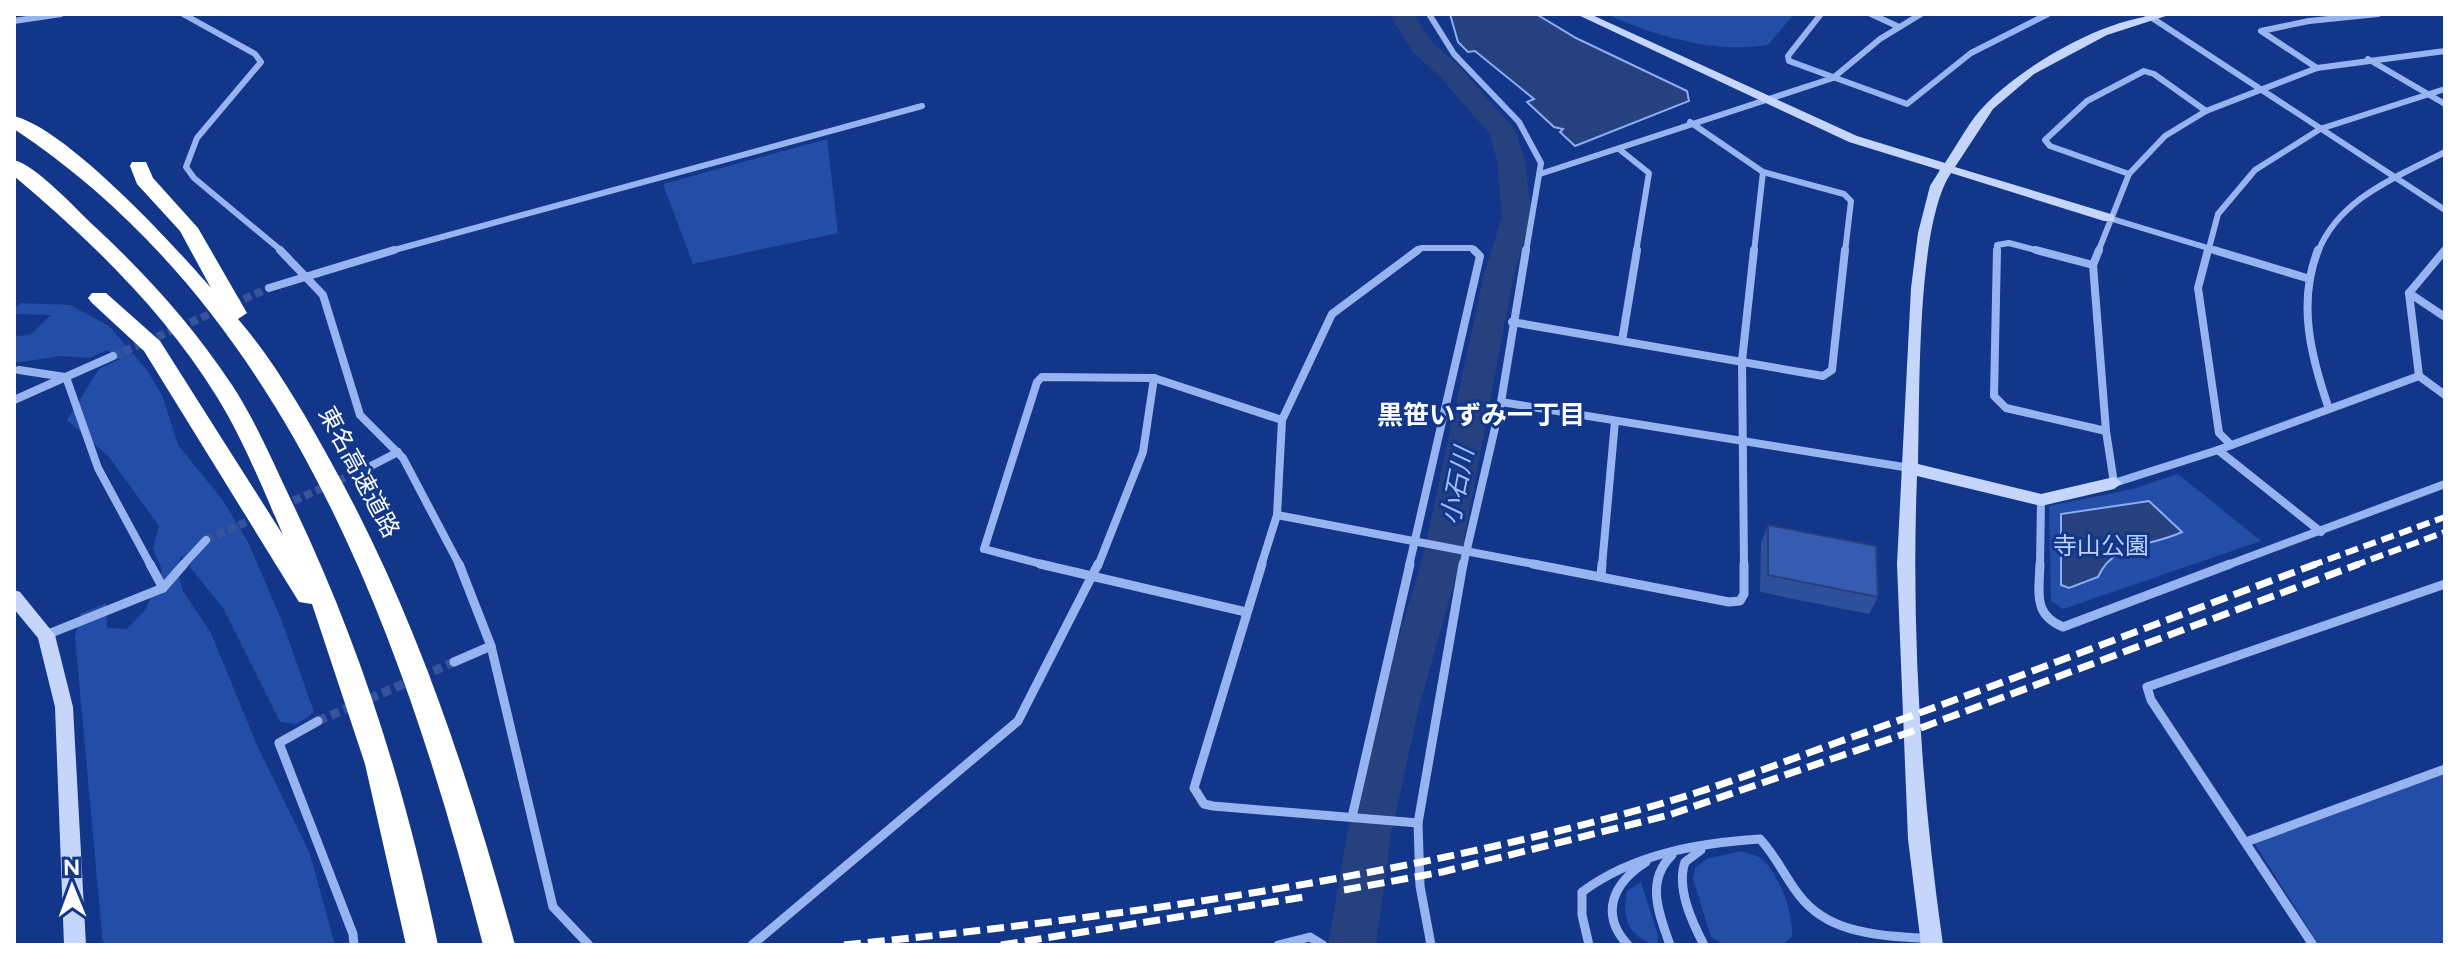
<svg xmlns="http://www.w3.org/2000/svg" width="2459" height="959" font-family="Figtree,'Noto Sans JP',sans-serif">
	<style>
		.green { fill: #244da8 }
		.water { fill: #27417f; stroke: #8aadf4; stroke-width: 2 }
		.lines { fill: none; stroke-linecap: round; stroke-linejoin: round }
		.river { fill: #27417f; fill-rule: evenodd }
		.street-tunnel-far1 { stroke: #36549b; stroke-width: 8; stroke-dasharray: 8 4; stroke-linecap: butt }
		.street-tunnel { stroke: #36549b; stroke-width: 9; stroke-dasharray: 9 5; stroke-linecap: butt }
		.street-far2 { stroke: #98b4f0; stroke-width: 6 }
		.street-far1 { stroke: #98b4f0; stroke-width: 8 }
		.street { stroke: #98b4f0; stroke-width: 9 }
		.secondary { fill: #c6d6fb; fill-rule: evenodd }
		.highway { fill: #fff; fill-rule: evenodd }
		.rail-far1 { stroke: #fff; stroke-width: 6; stroke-dasharray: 13 6; stroke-linecap: butt }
		.rail { stroke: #fff; stroke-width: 7; stroke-dasharray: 17 7; stroke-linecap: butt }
		.wall { fill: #2e4f99 }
		.building { fill: #365cb2; stroke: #26407d; stroke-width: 2 }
		.labels { text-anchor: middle; stroke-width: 6; stroke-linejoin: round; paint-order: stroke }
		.street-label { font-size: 24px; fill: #fff; stroke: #123689 }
		.park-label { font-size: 24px; fill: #bfd2fc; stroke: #123689 }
		.neighbourhood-label { font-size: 26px; font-weight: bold; fill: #fff; stroke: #123689 }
		.water-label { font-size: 26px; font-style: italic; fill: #a4bff8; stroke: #123689 }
	</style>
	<rect width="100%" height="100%" fill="#123689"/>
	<g class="green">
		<path d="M1606,14H1794L1768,45C1714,54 1655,36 1606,14Z"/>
		<polygon points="827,139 838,233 693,264 663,184"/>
		<polygon points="21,303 70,305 109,326 146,369 162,395 178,445 222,499 248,542 282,621 314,712 297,724 280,722 223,608 181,556 176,567 183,591 211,633 256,743 310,854 335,945 103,945 75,637 80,614 106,603 107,628 127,629 146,609 162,570 153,549 159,526 109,457 67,420 99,369 120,359 107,350 89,358 61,356 14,363 14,336 30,335 51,315 14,314 14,308"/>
		<polygon points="2178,474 2261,541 2063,609 2051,601 2049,506 2133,489"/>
		<polygon points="2445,772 2445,940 2434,945 2319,945 2253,841"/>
		<path d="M1741,851C1747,853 1756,855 1760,858C1779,871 1794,915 1792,936L1783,945H1725L1711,937L1693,879L1695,868L1707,859Z"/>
		<path d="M1641,882L1658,935V943L1654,945C1627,934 1622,918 1627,891Z"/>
	</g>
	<g class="water">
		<polygon points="1450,14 1536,14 1576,38 1687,91 1689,101 1575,146 1560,132 1563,129 1554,127 1527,102 1534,99 1475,51 1468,52 1458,42"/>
		<path d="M2149,501L2182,532C2151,547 2113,542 2098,577L2069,588L2061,585V514Z"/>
	</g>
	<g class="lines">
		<polygon class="river" points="1389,14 1413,14 1432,42 1458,65 1516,131 1525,161 1532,217 1514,274 1460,561 1419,707 1391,835 1376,945 1328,945 1347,835 1377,707 1422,561 1484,274 1502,217 1497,161 1489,133 1440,77 1413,52"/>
		<g class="street-tunnel-far1">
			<polyline points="233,304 269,288"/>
			<polyline points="113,356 217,311"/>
			<polyline points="206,540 369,467"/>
		</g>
		<polyline class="street-tunnel" points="318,721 454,662"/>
		<g class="street-far2">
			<polyline points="183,14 255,54 261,62 197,138 186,167 194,178 283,252"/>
			<polyline points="1429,14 1454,54 1519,122 1541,163 1526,252"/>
			<polyline points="1821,14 1788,56 1789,61 1907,104 1971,53 2048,14"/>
			<polyline points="1871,14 1899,27"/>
			<polyline points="2146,14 2445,210"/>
			<polyline points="14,21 61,14"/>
			<polyline points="2368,59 2445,104"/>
			<polyline points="2317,68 2261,31 2309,21 2378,14"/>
			<polyline points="1690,122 1763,172 1844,194 1851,201 1845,252"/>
			<polyline points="1619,149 1649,173 1636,252"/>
			<polyline points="1540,174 1833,78 1880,39 1921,14"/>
			<polyline points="2129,174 2050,146 2045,140 2087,101 2144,71 2154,74 2206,111"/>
			<polyline points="2109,218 2221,252"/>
			<polyline points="387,252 922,106"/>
			<polyline points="1416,252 1421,248 1472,248 1476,252"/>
			<polyline points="1754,252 1763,172"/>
			<polyline points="1997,252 1997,245 2009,243 2043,252"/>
			<polyline points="2098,252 2129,174 2165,136 2206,111 2317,68 2445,51"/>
			<polyline points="2208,252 2218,214 2255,170 2320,129 2445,89"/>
			<path d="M2318,252C2339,198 2397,177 2445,152"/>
		</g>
		<g class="street-far1">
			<polyline points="280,250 323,295 360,415 403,458 460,566"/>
			<polyline points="1997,250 1994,396 2006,408 2106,431"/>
			<polyline points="2036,250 2093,265"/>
			<polyline points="2099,250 2093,265 2106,431 2114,483 2218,450 2419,376"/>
			<polyline points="2208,250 2198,288 2219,433 2231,445"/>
			<polyline points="2214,250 2310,279"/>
			<path d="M2318,250C2297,303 2311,357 2329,409"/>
			<polyline points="2445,250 2409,293 2419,376 2445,395"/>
			<polyline points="269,288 394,250"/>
			<polyline points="2409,293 2445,317"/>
			<polyline points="1512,322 1823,376 1832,370 1845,250"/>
			<polyline points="1622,341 1637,250"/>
			<polyline points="19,370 65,377"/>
			<polyline points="66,377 98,468 151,566"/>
			<polyline points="14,400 113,356"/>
			<polyline points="1501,402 1910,468"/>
			<polyline points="2218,450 2321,532"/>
			<polyline points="369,467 398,452"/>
			<polyline points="1277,515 1544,566"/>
			<polyline points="182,566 206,540"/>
			<polyline points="1049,566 984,549 1037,382 1042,377 1154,378 1282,420"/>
			<polyline points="1098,566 1143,452 1154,378"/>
			<polyline points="1261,566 1277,515 1282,420 1332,314 1418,250"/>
			<polyline points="1409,566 1480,256 1474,250"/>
			<polyline points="1463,566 1501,402 1526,250"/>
			<polyline points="1602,566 1615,421"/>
			<polyline points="1744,566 1742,361 1754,250"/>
			<polyline points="2040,566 2041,500"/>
			<polyline points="2225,566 2445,484"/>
		</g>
		<g class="street">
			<polyline points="150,564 163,588"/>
			<polyline points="459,564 491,646 553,907 589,945"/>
			<polyline points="1040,564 1246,612"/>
			<polyline points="1262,564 1194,788 1204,804 1213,806 1418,823"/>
			<polyline points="1533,564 1729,602 1740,601 1744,594 1744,564"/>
			<path d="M2040,564C2039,593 2033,615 2063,627L2230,564"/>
			<polyline points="1601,576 1602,564"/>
			<polyline points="46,635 163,588 184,564"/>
			<polyline points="454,662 491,646"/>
			<polyline points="318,721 279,743 353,934 354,945"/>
			<polyline points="1352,817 1410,564"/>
			<polyline points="2246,842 2445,769"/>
			<path d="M1701,850L1685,862C1676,888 1692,922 1704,945"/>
			<polyline points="752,945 1018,721 1098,564"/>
			<polyline points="1278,945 1310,937 1323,945"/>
			<polyline points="1431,945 1420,886 1418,823 1463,564"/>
			<path d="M1589,945L1582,915V892C1633,854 1698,843 1760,839C1776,856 1785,877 1799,895C1830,936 1883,935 1930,939"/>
			<path d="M1628,945C1599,914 1613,883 1646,862"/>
			<path d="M1670,945C1659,914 1645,881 1672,855"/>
			<polyline points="2313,945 2151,700 2147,687 2445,584"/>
		</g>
		<g class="secondary">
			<path d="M1576,14H1590L1857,136L1945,163C1958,144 1970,119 1987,103C2030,61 2111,14 2172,14L2107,35L2034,74L1993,109L1955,167L2114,215V221H2104L1951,173C1916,225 1920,396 1918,464L2041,494L2114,477L2122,483L2114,489L2041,506L1917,476C1911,632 1921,790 1943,945H1921L1908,839L1897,564L1911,288L1918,233L1930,186L1940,170L1849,142Z"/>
			<polygon points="14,590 20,592 55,635 73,707 86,945 64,945 55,707 38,638 14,609"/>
		</g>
		<g class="highway">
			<path d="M14,116C67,129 174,245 211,288L180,231L137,184L130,166L132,162H146L153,178L198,228L247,313L238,319C275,362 304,413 331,462C416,614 469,778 515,945H483C404,639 290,312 14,129Z"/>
			<path d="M14,160C37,166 75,208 93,225C145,273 193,326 232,385C255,420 272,460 290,498C359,640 406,790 438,945H406L365,764L312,604L299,602L144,351L92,303L88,298L92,293H106L160,341L283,535C263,489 243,439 217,397C164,311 90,240 14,176Z"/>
		</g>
		<g class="rail-far1">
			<polyline points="2310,566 2445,517"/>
			<polyline points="2353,566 2445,532"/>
		</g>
		<g class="rail">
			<polyline points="1344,890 1442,872 1669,815 1910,732 2359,564"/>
			<path d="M844,945C1119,917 1393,880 1660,804C1721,786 1781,763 1841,741C2000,685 2157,623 2316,564"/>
			<polyline points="1001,945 1304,897"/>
		</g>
	</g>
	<polygon class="wall" points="1768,525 1878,597 1869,614 1760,592 1761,543"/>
	<polygon class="building" points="1768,525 1876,546 1878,597 1768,575"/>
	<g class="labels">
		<g class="street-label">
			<text transform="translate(359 472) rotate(62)" y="8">東名高速道路</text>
		</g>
		<g class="park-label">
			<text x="2101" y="554">寺山公園</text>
		</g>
		<g class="neighbourhood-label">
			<text x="1481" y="424">黒笹いずみ一丁目</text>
		</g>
		<g class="water-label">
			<text transform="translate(1457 486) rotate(-79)" y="9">小石川</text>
		</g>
	</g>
	<rect width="2459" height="959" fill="none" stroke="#ffffff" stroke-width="32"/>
	<g transform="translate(72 887) rotate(359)" stroke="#123689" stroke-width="6" paint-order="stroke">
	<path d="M0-6L14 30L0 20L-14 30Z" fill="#ffffff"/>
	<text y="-12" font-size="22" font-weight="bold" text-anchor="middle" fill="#ffffff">N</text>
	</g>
</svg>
